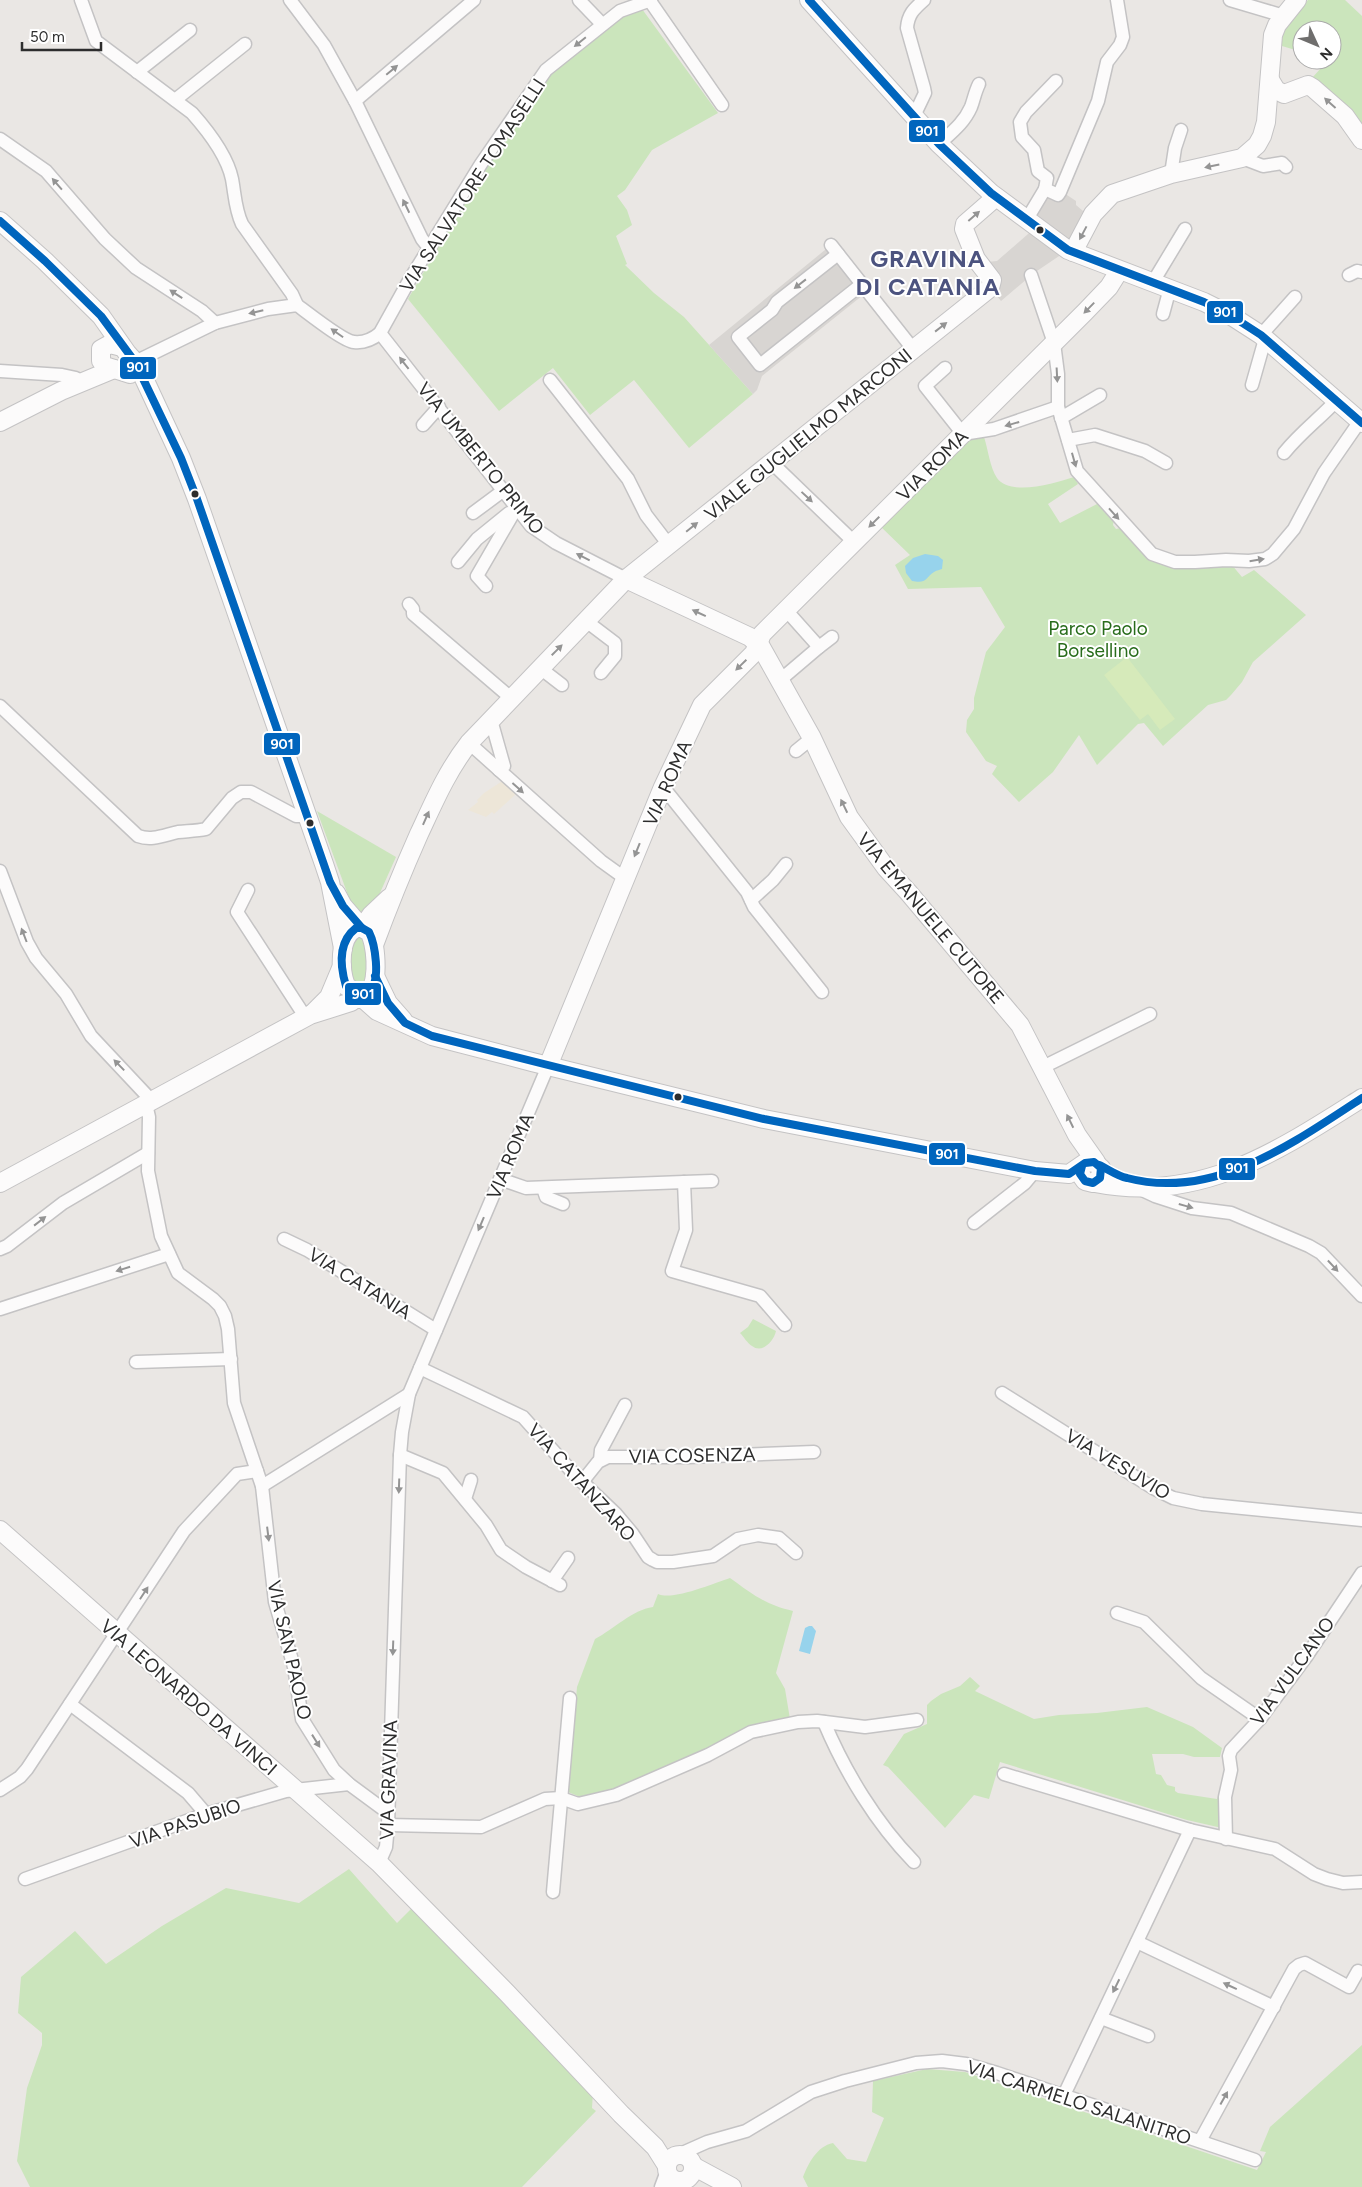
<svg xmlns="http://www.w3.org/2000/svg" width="1362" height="2187" font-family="Figtree,sans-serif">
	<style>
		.education { fill: #ede6d8 }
		.green { fill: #cbe5bc }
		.pitch { fill: #d6eaba }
		.plaza { fill: #d8d5d2 }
		.water { fill: #97d3ec }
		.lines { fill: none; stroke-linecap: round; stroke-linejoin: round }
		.street-casing { stroke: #c4c3c4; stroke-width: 15 }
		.secondary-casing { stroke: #c4c3c4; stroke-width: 20 }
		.street { stroke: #fcfbfb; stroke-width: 12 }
		.secondary { stroke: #fcfbfb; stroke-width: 18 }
		.bus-1-casing { stroke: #fff; stroke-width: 11 }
		.bus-1 { stroke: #0065bd; stroke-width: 8 }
		.oneway { fill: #949494 }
		.bus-dot { fill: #2d2d2d; stroke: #fff; stroke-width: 2 }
		.labels { text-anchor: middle; stroke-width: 4; stroke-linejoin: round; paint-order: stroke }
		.street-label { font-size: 19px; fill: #2d2d2d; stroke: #fff }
		.park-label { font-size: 19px; fill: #286c1b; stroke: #fff }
		.district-label { font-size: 24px; font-weight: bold; letter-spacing: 1px; fill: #4c537f; stroke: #fff }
		.line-badge { stroke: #fff; stroke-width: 2 }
		.badge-label { font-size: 14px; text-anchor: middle; font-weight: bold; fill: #fff }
	</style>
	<rect width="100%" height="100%" fill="#eae7e4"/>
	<polygon class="education" points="504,780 516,794 494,814 492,812 486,817 468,810 478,802 477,800 484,793"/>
	<g class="green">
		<path d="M1308,0H1345L1362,16V130L1312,78L1322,67L1314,60H1332V30H1302V52L1282,46C1281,26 1296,14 1308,0Z"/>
		<polygon points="642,9 718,113 652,150 625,190 617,196 627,210 632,225 616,236 627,264 625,265 654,293 684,317 753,394 689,448 634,380 590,415 553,368 499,411 408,299 485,166 550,73 620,17"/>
		<path d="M984,437C988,449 990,468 997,478C1011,497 1055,483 1074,477L1078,484L1048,504L1060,523L1099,503L1105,513L1107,512L1114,520L1113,525L1116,529L1121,528L1147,559L1173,566L1231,564L1242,577L1254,570L1306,615L1253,662L1242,682L1231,695L1226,700L1208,705L1163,746L1144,723L1138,724L1097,765L1079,735L1053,772L1019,802L992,774L997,766L986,761L966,732L967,720L974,709V698L986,652L1005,627L981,587L908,589L895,565L910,555L879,525L885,517L892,518L896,514L895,508L961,442Z"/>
		<polygon points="317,811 396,857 375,904 366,913 356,910 352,906"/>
		<polygon points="354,936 367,938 368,981 362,988 349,980 350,944"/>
		<path d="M753,1319L776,1331C774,1341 762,1354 752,1346C747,1343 744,1337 740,1333L748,1327Z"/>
		<path d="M730,1578C752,1594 766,1605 793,1611L776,1673L785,1689L790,1719L616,1791L585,1799L568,1792L577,1687L595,1639C614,1629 632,1610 653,1607L658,1594C673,1601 714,1583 730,1578Z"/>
		<polygon points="970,1677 980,1686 975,1691 1034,1719 1059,1715 1097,1713 1147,1707 1193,1727 1222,1748 1220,1757 1194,1757 1183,1754 1152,1754 1156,1774 1161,1775 1167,1785 1175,1787 1175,1791 1178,1793 1217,1799 1218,1796 1221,1800 1222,1828 1187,1820 1000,1762 989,1799 974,1795 945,1828 888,1767 883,1765 904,1734 927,1724 927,1705 931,1701 941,1694 960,1686"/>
		<polygon points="349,1869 397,1923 414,1906 593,2092 592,2108 596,2111 522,2187 30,2187 17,2161 27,2088 42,2045 42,2033 18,2013 21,1977 75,1931 106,1964 162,1926 226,1888 299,1903"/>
		<path d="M1362,2045V2187H808L803,2177C808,2164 817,2146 833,2143L847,2159L866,2162L884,2118L872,2112L873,2081L927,2069L965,2072L1257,2170L1266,2152L1260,2151L1270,2127Z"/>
	</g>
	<polygon class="pitch" points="1127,657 1175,719 1160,730 1148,714 1140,720 1104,675"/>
	<g class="plaza">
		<polygon points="1047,186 1064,193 1076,201 1076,205 1083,211 1085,209 1088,211 1068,250 1034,273 1001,301 990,288 987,262 997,261 1036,227 1027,219"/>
		<polygon points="831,245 868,291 762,376 757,390 753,394 709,345"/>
	</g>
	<g class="water">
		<path d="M925,554L938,556L943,560L942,569C940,570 937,570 934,572C925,578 927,584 912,581L906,573L905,566L913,558Z"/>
		<polygon points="809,1626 812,1626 816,1631 810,1654 799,1651 805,1628"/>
	</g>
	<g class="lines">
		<g class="street-casing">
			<g id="street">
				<path d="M81,0L96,41L192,113C208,131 227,155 232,179C235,195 235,209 242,224L292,294L297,305"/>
				<polyline points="290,0 324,45 355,101 422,239 430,249"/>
				<polyline points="579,0 602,24"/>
				<polyline points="1230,0 1284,16"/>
				<polyline points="650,1 722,105"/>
				<polyline points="137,72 190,30"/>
				<polyline points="175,100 245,44"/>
				<polyline points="355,101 474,0"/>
				<path d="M914,116L925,93L924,88L907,28C908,14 914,9 924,0"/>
				<polyline points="0,139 46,171 105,239 136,268 202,311 215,323"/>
				<path d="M939,144C952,132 964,123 971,107C974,99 975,92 979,84"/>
				<polyline points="1242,158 1263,166 1282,163 1286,167"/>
				<polyline points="1171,174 1175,148 1181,130"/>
				<polyline points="1045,189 1058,195 1060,192 1098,101 1107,62 1120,45 1123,37 1117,0"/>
				<polyline points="1027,219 1045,189 1047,178 1038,171 1034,150 1022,137 1020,122 1026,112 1056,81"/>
				<polyline points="831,245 913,349"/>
				<polyline points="838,254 777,302 772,310 738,337 760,365 862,284"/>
				<polyline points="1031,275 1054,343 1058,374 1058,407 1077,471 1152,554 1175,562 1195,562 1226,560 1249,561 1265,559 1273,554 1294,529 1324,473 1360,421"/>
				<polyline points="1349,275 1357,271 1362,272"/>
				<polyline points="1153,282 1185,229"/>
				<polyline points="1163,314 1170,288"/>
				<polyline points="380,333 531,526 556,543 626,579"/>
				<polyline points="1261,335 1295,297"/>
				<path d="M135,362L215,323L268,309L297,305C308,313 343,341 354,342C364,343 373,339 380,333L410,279L481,164L546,70L620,11L651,0"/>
				<polyline points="945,368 925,386 963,434 994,429 1058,407"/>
				<polyline points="0,371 62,375 76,378"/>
				<polyline points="550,380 628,479 646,515 669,545"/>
				<polyline points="1252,385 1265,339"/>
				<polyline points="1061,418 1100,395"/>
				<polyline points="423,425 439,407"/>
				<polyline points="1068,440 1095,435 1145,451 1166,463"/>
				<path d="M1284,453C1301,432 1318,420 1336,401"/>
				<polyline points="772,463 854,542"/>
				<polyline points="473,513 504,490"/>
				<polyline points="458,562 477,539 509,513"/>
				<polyline points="486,586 477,576 517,507"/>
				<polyline points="409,604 413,609 413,614 511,698"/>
				<polyline points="586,621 615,643 615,656 601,673"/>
				<polyline points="819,647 832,637"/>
				<polyline points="540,668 562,685"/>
				<polyline points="779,681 819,647 786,610"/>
				<path d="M0,706L138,836C152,841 164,835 178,832C187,831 197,831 206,829L232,798L241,792H251L296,816H307"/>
				<polyline points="491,720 504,766 499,770"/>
				<polyline points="469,743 601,861 626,879"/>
				<polyline points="796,751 812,738"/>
				<polyline points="663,787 747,892 754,907 822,992"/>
				<polyline points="0,871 27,942 36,958 66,994 91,1036 152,1101"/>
				<polyline points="248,890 237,912 306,1018"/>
				<polyline points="751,900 773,880 786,864"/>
				<polyline points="1043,1067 1150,1014"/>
				<polyline points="146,1104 149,1117 148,1171 161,1236 178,1273 213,1299 220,1306 225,1316 228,1329 234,1403 262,1486 275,1602 294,1667 302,1719 334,1770 349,1784 387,1812"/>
				<polyline points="500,1179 526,1188 684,1182 686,1230 672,1271 760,1296 785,1325"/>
				<polyline points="684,1182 712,1181"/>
				<polyline points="543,1188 546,1197 563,1204"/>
				<polyline points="1140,1189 1155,1196 1192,1208 1231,1213 1309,1246 1321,1253 1362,1296"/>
				<polyline points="974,1223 1025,1183 1035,1171"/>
				<polyline points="284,1239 307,1250 436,1330"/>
				<polyline points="0,1249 7,1246 63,1203 148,1153"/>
				<polyline points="0,1309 169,1254"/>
				<polyline points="136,1362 231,1359"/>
				<polyline points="420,1368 523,1417 574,1474 616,1514 632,1533 648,1557 653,1560 657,1562 673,1562 713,1556 738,1539 758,1535 779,1538 796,1553"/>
				<polyline points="1002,1393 1153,1488 1173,1498 1202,1504 1362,1520"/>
				<polyline points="400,1455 443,1473 486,1525 501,1550 526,1567 560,1585"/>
				<polyline points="600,1460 601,1450 625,1405"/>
				<polyline points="582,1482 598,1462 608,1457 689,1457 814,1452"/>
				<polyline points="262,1486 409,1394"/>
				<polyline points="465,1499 471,1480"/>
				<polyline points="552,1581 568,1558"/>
				<polyline points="1117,1613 1144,1622 1201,1678 1260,1719"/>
				<polyline points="70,1704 188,1793 206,1814"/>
				<path d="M824,1722C845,1772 876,1823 914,1862"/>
				<polyline points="1004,1774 1190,1830"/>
				<polyline points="0,1790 20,1777 27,1769 184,1531 237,1474 257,1471"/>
				<polyline points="388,1825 481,1827 545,1799 561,1798 578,1804 616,1795 708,1755 751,1732 798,1722 817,1721 865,1727 917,1720"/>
				<polyline points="1226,1839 1225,1797 1231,1770 1229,1756 1231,1750 1260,1719 1306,1657 1362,1573"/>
				<polyline points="379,1863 386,1847 388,1825 400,1455 402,1432 409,1394 548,1066"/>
				<polyline points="25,1879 206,1814 286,1791 349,1784"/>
				<polyline points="553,1892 570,1698"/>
				<polyline points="1137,1942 1274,2007"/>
				<polyline points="1101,2018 1148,2036"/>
				<polyline points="1064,2095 1190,1830 1275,1849 1314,1874 1327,1879 1343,1883 1362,1882"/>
				<polyline points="1200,2141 1294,1969 1299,1965 1305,1963 1349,1987 1358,1971"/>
				<polyline points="680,2154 707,2142 746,2131 811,2092 845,2081 916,2063 942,2061 966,2064 997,2073 1255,2160"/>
				<polyline points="661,2187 667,2171"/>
				<polyline points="670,2187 679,2181"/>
			</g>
		</g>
		<g class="secondary-casing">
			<g id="secondary">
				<polyline points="809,0 939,144 991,193 1068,250 1204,302 1230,315 1261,335 1362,423"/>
				<polyline points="1270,80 1276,90 1284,94 1308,85 1313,88 1345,116 1362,140"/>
				<polyline points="0,221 45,261 101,316 127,353 135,362 141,372 181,458 197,499 324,864 330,882 343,948"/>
				<polyline points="1073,252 1093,214 1112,194 1171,174 1242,158 1257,145 1262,136 1266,122 1273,35 1277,25 1297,0"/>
				<polyline points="122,347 110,344 101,349 101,361 105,366 130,374 136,369 137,365"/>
				<polyline points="0,422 61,391 114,369"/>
				<polyline points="626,579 750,637 761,647 812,738 849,817 886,868 908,892 1020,1025 1077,1135 1096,1162"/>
				<polyline points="336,893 343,906 362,928 371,915 389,898"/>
				<path d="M356,928H362L369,932C376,942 379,980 370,990C367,992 362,994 359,995L346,986C340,970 338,937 356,928Z"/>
				<path d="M374,945C388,907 403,870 419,834C434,802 447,771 469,743L626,579L990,288L992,280L976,259L964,229L965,224L996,197"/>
				<polyline points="375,976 388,1003 403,1020"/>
				<polyline points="313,1013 329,997 342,966"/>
				<polyline points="548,1066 663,787 702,705 754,653 762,634 1085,312 1109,287 1119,271"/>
				<polyline points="0,1183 310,1015 351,1002 359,995 377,1011 432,1036 532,1062 764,1119 1035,1171 1069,1174 1085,1163 1094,1162 1101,1168 1100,1178 1093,1183 1085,1181 1080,1174 1082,1166"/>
				<path d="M1095,1183C1200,1204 1278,1151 1362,1098"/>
				<polyline points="0,1530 379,1863 507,1993 621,2114 655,2147 667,2166"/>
				<circle cx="680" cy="2168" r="13"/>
				<polyline points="693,2166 732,2187"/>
			</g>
		</g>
		<use href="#street" class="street"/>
		<use href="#secondary" class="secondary"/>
		<g class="bus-1-casing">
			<g id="bus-1">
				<polyline points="809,0 939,144 991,193 1068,250 1204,302 1230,315 1261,335 1362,423"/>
				<polyline points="0,221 45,261 101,316 135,362 181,458 197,499 330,882 343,906 362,928"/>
				<path d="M356,928H362L369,932C375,944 381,980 370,990C367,993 362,994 359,995L346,986C340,966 338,942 356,928Z"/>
				<polyline points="375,976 388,1003 405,1023 432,1036 764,1119 1035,1171 1069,1174 1085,1163 1094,1162 1101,1168 1100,1178 1093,1183 1085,1181 1080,1174 1082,1166"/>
				<path d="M1099,1165C1108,1169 1117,1176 1127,1178C1214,1201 1293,1143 1362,1098"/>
			</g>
		</g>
		<use href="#bus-1" class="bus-1"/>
	</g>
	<defs><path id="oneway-solid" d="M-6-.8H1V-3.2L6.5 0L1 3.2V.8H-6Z" transform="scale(1.25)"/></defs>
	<g class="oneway">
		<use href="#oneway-solid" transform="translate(580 42) rotate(141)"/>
		<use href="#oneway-solid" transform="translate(392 70) rotate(-40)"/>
		<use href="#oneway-solid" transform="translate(1330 103) rotate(-138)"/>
		<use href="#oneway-solid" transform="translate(1212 166) rotate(168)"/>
		<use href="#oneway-solid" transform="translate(57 184) rotate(-131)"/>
		<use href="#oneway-solid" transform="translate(406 206) rotate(-116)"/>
		<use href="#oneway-solid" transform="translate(974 216) rotate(-41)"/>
		<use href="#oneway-solid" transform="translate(1083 233) rotate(118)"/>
		<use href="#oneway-solid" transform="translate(800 284) rotate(142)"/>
		<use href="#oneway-solid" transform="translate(176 294) rotate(-147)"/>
		<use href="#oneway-solid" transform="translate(1089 308) rotate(134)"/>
		<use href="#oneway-solid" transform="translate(256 312) rotate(167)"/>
		<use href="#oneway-solid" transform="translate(941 327) rotate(-38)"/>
		<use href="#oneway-solid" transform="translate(337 333) rotate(-145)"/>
		<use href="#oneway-solid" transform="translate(404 363) rotate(-128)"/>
		<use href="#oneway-solid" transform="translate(1057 375) rotate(87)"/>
		<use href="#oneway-solid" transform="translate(1012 424) rotate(164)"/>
		<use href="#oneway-solid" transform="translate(1074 460) rotate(74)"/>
		<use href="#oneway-solid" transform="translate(807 497) rotate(43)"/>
		<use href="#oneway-solid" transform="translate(1114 514) rotate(48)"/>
		<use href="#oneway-solid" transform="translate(874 522) rotate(135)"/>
		<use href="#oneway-solid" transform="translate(692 527) rotate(-39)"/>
		<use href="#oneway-solid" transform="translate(583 557) rotate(-153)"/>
		<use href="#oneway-solid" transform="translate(1257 560) rotate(-9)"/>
		<use href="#oneway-solid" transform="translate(699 613) rotate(-155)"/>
		<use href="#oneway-solid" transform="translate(557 650) rotate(-45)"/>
		<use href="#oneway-solid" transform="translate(741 665) rotate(136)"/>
		<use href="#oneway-solid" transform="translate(518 788) rotate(42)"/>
		<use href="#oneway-solid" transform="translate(844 806) rotate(-116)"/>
		<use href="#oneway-solid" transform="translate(426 818) rotate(-66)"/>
		<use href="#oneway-solid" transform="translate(637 850) rotate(112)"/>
		<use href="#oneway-solid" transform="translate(24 935) rotate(-111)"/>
		<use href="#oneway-solid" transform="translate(119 1065) rotate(-134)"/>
		<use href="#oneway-solid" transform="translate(1070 1121) rotate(-116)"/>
		<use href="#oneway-solid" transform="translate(1186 1206) rotate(16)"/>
		<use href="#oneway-solid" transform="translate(40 1221) rotate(-38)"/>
		<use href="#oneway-solid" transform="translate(481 1224) rotate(113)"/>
		<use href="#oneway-solid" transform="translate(1333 1266) rotate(47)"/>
		<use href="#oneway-solid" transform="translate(123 1269) rotate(162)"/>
		<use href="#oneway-solid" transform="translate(399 1486) rotate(92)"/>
		<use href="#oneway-solid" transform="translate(268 1534) rotate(83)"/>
		<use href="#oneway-solid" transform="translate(144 1593) rotate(-57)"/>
		<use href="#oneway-solid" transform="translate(393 1648) rotate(92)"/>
		<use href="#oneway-solid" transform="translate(316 1741) rotate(58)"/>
		<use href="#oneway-solid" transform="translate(1116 1986) rotate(116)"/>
		<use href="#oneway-solid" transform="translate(1230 1986) rotate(-155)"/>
		<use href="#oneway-solid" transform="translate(1224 2098) rotate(-61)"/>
	</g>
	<g class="bus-dot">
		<circle cx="1040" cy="230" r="4.5"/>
		<circle cx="195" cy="494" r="4.5"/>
		<circle cx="310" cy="823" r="4.5"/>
		<circle cx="678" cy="1097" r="4.5"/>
	</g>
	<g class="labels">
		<g class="street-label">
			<text transform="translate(472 185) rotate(-57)" y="7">VIA SALVATORE TOMASELLI</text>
			<text transform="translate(808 434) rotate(-39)" y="7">VIALE GUGLIELMO MARCONI</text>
			<text transform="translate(481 458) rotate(51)" y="7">VIA UMBERTO PRIMO</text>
			<text transform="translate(932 465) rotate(-45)" y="7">VIA ROMA</text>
			<text transform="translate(667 783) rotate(-66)" y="7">VIA ROMA</text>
			<text transform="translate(931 918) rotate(50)" y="7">VIA EMANUELE CUTORE</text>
			<text transform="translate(510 1156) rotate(-67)" y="7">VIA ROMA</text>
			<text transform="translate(360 1283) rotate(32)" y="7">VIA CATANIA</text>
			<text transform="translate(692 1455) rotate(-1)" y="7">VIA COSENZA</text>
			<text transform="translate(1118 1464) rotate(31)" y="7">VIA VESUVIO</text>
			<text transform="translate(582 1482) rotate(48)" y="7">VIA CATANZARO</text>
			<text transform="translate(290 1650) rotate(77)" y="7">VIA SAN PAOLO</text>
			<text transform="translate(1292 1671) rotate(-54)" y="7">VIA VULCANO</text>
			<text transform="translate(189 1697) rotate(41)" y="7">VIA LEONARDO DA VINCI</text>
			<text transform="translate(388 1780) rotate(-88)" y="7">VIA GRAVINA</text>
			<text transform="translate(185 1823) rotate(-19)" y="7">VIA PASUBIO</text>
			<text transform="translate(1079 2102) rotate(18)" y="7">VIA CARMELO SALANITRO</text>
		</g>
		<g class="park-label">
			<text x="1098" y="635">Parco Paolo<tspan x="1098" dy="22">Borsellino</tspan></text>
		</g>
		<g class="district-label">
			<text x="928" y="267">GRAVINA<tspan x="928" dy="28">DI CATANIA</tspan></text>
		</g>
	</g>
	<g class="line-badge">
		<rect x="908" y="119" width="38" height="24" rx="5" fill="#0065bd"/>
		<rect x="1206" y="300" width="38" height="24" rx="5" fill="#0065bd"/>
		<rect x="119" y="356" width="38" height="24" rx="5" fill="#0065bd"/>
		<rect x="263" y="732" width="38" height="24" rx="5" fill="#0065bd"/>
		<rect x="344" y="982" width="38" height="24" rx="5" fill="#0065bd"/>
		<rect x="928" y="1142" width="38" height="24" rx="5" fill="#0065bd"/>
		<rect x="1218" y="1157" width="38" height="24" rx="5" fill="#0065bd"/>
	</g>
	<g class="badge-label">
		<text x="927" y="136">901</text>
		<text x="1225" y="317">901</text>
		<text x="138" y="372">901</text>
		<text x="282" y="749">901</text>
		<text x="363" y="999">901</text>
		<text x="947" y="1159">901</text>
		<text x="1237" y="1173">901</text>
	</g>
	<g transform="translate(1317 45) rotate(134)"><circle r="24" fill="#ffffff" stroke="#ababab"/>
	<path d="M0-4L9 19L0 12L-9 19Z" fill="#6f6e6d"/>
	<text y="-8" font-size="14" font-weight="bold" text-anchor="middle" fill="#2d2d2d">N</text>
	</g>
	<path d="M22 42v8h79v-8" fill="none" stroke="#2d2d2d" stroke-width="2.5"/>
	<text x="30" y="42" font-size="15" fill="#2d2d2d" stroke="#ffffff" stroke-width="4" paint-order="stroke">50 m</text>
</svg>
